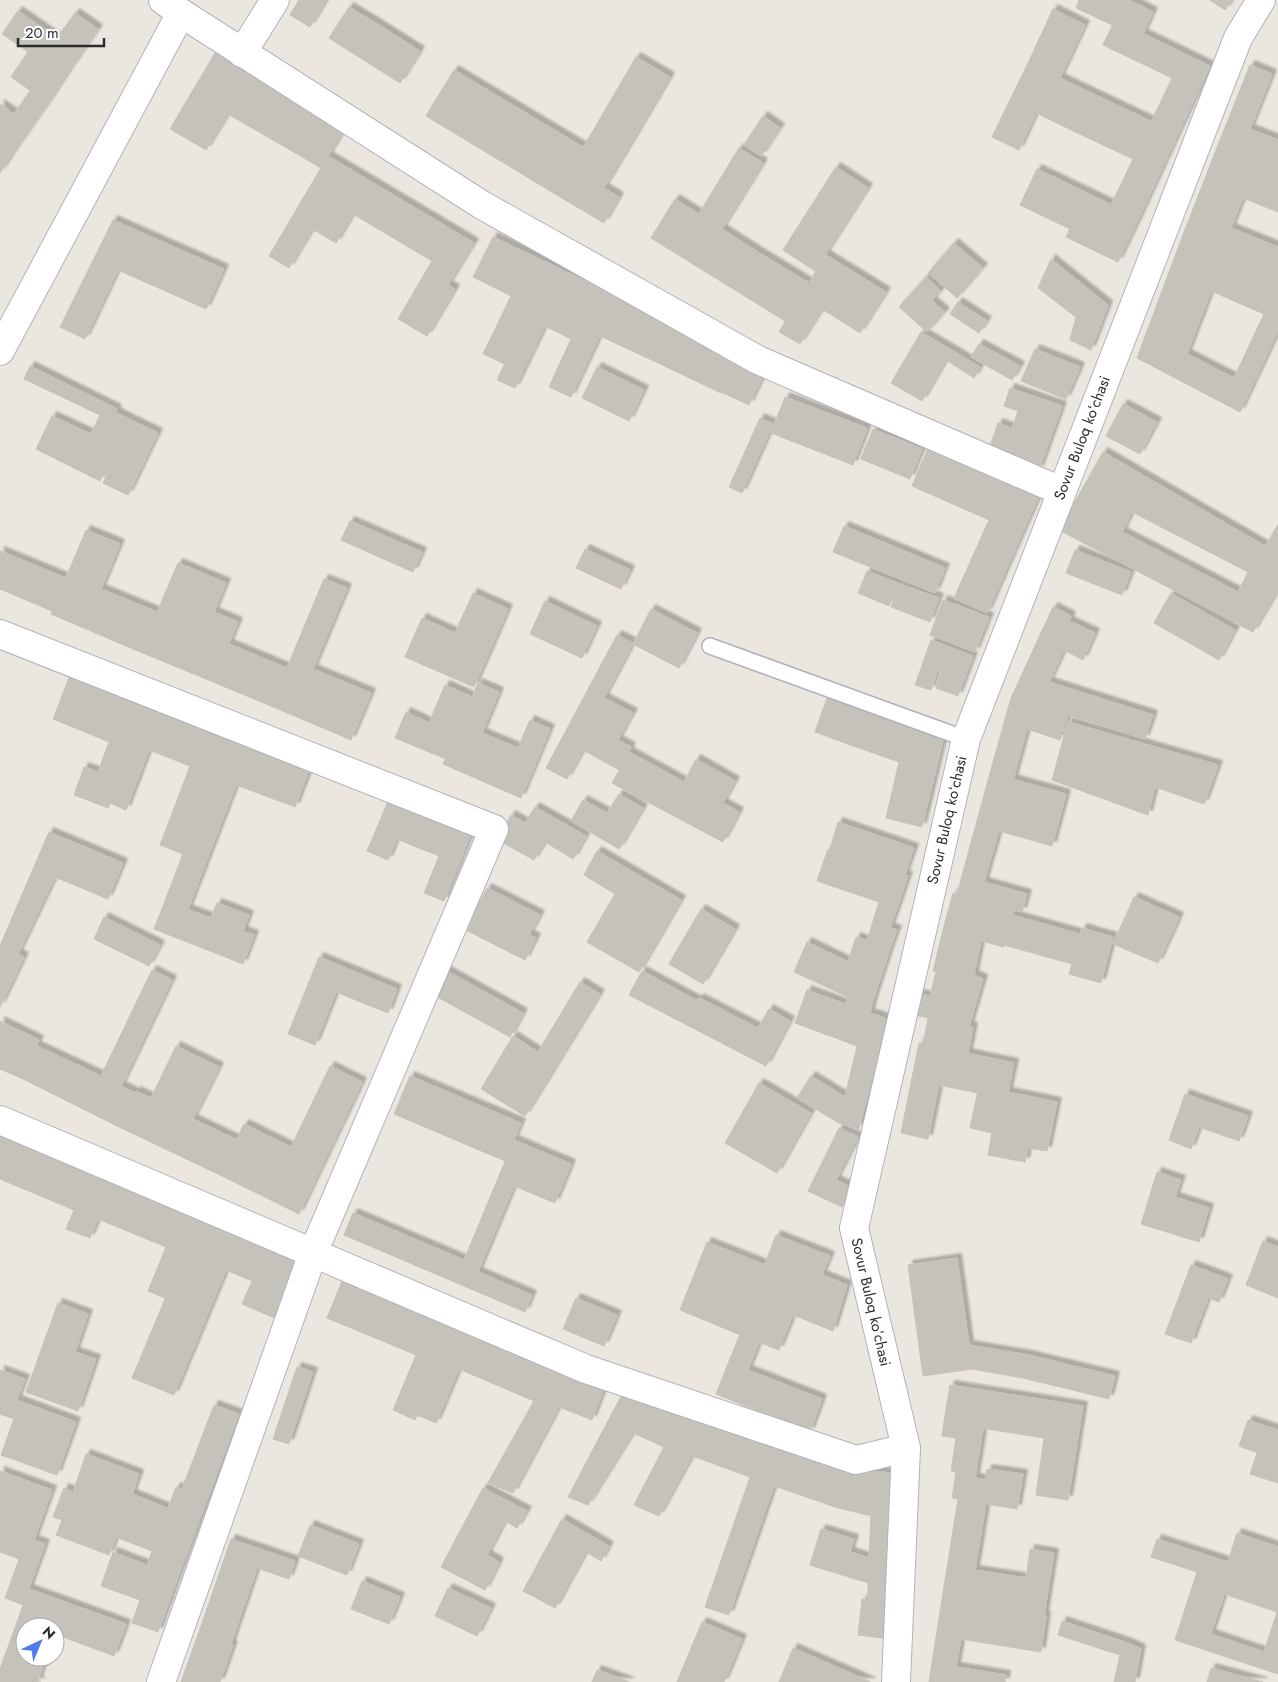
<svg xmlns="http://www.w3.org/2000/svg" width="1278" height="1682" font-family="Jost,sans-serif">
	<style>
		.building { fill: #c5c1bb; stroke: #c8c1b9; fill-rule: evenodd; filter: url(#shadow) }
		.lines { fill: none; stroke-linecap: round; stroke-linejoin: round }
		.lane-casing { stroke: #b0b3bb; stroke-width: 18 }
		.street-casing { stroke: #b0b3bb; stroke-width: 30 }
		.lane { stroke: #fff; stroke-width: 15 }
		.street { stroke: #fff; stroke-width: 28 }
		.labels { text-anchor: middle; stroke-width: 5; stroke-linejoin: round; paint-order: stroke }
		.street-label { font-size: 15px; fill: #2c2c2c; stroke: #fff }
	</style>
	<defs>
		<filter id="shadow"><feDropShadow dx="4.5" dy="-4.5" stdDeviation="1" flood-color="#0004"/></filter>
	</defs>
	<rect width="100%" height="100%" fill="#ece6e0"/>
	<g class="building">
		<polygon points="299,0 326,0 310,27 290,15"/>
		<polygon points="1079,0 1129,0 1153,12 1143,34 1115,20 1112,25 1076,8"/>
		<polygon points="1210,0 1232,0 1225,10"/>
		<polygon points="349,7 374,22 354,54 329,38"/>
		<polygon points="1053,9 1085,25 1060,78 1028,63"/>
		<polygon points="18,11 57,38 75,13 98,29 65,77 2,34"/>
		<polygon points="1115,20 1210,66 1178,134 1151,122 1172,78 1103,45"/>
		<polygon points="374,22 420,51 400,83 354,54"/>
		<polygon points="28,52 65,77 48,103 11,77"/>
		<polygon points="215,53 344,130 321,168 228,114 206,150 170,129"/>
		<polygon points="636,57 670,77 624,155 590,136"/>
		<polygon points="1028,63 1106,100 1088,138 1036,113 1019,150 992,137"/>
		<polygon points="1250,65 1272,74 1250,129 1278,140 1278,174 1216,150"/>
		<polygon points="454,70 583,147 555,194 426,116"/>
		<polygon points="30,91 48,103 15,150 0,139 0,104 14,114"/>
		<polygon points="1106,100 1178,134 1139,218 1111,205 1133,159 1088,138"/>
		<polygon points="763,116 780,128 761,156 744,145"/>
		<polygon points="590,136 624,155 604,188 619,197 604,223 555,194"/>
		<polygon points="0,139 15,150 0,173"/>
		<polygon points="739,148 763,163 722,229 758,252 735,290 675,253"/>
		<polygon points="1216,150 1278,174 1278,212 1243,198 1231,228 1278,247 1278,278 1181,240"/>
		<polygon points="328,156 474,243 448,285 455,289 427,336 398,319 432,261 353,214 336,243 292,217"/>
		<polygon points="836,167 868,188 815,271 783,250"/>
		<polygon points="1037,169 1087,193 1070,229 1020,205"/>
		<polygon points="1087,193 1139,218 1118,262 1066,237"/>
		<polygon points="675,199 699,214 675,253 651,238"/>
		<polygon points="292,217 312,230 289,268 269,256"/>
		<polygon points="113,220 224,269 206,309 118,270 85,339 60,327"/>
		<polygon points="493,237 552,265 505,364 483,354 511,296 473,277"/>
		<path d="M1181,240L1278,278V331L1240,412L1137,358ZM1211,291L1264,314L1234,378L1187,354Z"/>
		<polygon points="954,243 983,268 957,298 928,273"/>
		<polygon points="758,252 809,283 785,321 735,290"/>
		<polygon points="826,255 886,292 860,333 822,309 800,344 779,332"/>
		<polygon points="1051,259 1108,305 1091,350 1070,340 1076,317 1038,288"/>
		<polygon points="552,265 618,297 571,397 549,387 571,339 545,326 515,388 497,380"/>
		<polygon points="926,277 941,291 932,301 945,312 927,332 899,307"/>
		<polygon points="618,297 674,324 656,362 600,336"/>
		<polygon points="958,302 987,321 979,333 950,314"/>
		<polygon points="674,324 739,356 721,393 656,362"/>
		<polygon points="921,332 980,367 974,378 946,360 922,401 891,383"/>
		<polygon points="979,344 1020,366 1012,380 971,357"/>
		<polygon points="1035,349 1080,367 1066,399 1021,381"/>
		<polygon points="739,356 766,369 749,405 721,392"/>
		<polygon points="30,366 117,409 115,412 133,421 107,475 103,474 100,481 36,449 52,416 91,434 100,415 24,379"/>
		<polygon points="597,367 644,390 629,421 582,398"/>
		<polygon points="1010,388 1062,406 1039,470 988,452 998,423 1012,428 1018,411 1004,406"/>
		<polygon points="785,397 867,428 853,465 771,433"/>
		<polygon points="1123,404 1157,422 1140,454 1106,436"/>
		<polygon points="760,418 773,424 742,493 729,487"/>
		<polygon points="133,421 158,433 128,495 103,483"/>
		<polygon points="873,429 922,449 910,479 861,459"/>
		<polygon points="930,444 1040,493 987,613 954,598 989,520 912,486"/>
		<path d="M1103,452L1265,546L1278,525V590L1253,632L1059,530ZM1132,512L1248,572L1238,592L1122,532Z"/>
		<polygon points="350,521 422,552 413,572 341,540"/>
		<polygon points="844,526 945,568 935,593 833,552"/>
		<polygon points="86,530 120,544 101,589 157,612 140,652 51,614"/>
		<polygon points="585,549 630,570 621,589 576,568"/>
		<polygon points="1075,550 1131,572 1122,595 1066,573"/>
		<polygon points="0,551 66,578 52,611 0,589"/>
		<polygon points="178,563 226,583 189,672 140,652"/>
		<polygon points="867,571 898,583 889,606 858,593"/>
		<polygon points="324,579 347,588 313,669 371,693 351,740 271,706"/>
		<polygon points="899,584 939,598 930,622 891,607"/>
		<polygon points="473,593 508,609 474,687 405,657 422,618 455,633"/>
		<polygon points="1171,593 1235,630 1219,660 1154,623"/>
		<polygon points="943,600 989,617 975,652 930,635"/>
		<polygon points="545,601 597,626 582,658 530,634"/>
		<polygon points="1053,607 1071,616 1069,621 1095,633 1083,660 1064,650 1049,682 1153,715 1145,739 1068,715 1060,740 1027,729 1013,780 990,773 1011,698"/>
		<polygon points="651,609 697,633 679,668 633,644"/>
		<polygon points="214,612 238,622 213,682 189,672"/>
		<polygon points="617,635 633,643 604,698 633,713 618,740 631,747 619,770 583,750 567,779 546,768"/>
		<polygon points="931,640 973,656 958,696 936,688 941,672 937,671 931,690 915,685"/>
		<polygon points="229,644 287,668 271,706 213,682"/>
		<polygon points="70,675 148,705 108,808 74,795 84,767 98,772 109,742 53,719"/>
		<polygon points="478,683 499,692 482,733 518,748 530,720 550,729 521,798 443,764"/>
		<polygon points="445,685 472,697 446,759 395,738 406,712 429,723"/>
		<polygon points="827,698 865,712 853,746 815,732"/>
		<polygon points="148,705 228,736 183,854 160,845 190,766 149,750 126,810 110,803"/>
		<polygon points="865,712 943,740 922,827 886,818 899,762 853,746"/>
		<polygon points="1068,722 1218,765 1204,804 1155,787 1148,815 1052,780"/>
		<polygon points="228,736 310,768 295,807 236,785 188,909 165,901"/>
		<polygon points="629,752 739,812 723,842 612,783"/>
		<polygon points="696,759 735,781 723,803 684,782"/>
		<polygon points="990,773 1066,794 1052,846 999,831 984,882 1027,894 1022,912 957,894"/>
		<polygon points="392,792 437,810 421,849 397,839 388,860 367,851"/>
		<polygon points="619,794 643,808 619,849 571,821 583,800 607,813"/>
		<polygon points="535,807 586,836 573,859 545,842 534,860 498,840 511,815 525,823"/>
		<polygon points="437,810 474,826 444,901 424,893 439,856 421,849"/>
		<polygon points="838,822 914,848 905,874 830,849"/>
		<polygon points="49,832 123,863 108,899 55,877 18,954 0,946"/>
		<polygon points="828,849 908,876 897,908 817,881"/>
		<polygon points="597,851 681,900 639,972 587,942 615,894 584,875"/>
		<polygon points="487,888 540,915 529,935 477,908"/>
		<polygon points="953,893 1014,910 1003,947 943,930"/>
		<polygon points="1134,897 1179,917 1158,963 1113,944"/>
		<polygon points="165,901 211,918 217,903 249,915 243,931 254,935 243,964 154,929"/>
		<polygon points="879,902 897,908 890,928 897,930 890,949 867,941"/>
		<polygon points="469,904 536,938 525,960 458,926"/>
		<polygon points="701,909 735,929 703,984 669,964"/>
		<polygon points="1012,915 1080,934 1082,928 1113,937 1101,983 1069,974 1072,964 1004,945"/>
		<polygon points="104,917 160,945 149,966 94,939"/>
		<polygon points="943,930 981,941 974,975 983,979 969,1027 914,1015 918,994 930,996 936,972 933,971"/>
		<polygon points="856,937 890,949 873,1001 848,997 794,972 807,942 848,962"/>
		<polygon points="0,946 24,957 0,1007"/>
		<polygon points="319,957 397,989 388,1013 336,992 315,1045 288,1034"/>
		<polygon points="152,970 172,980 121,1086 135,1093 119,1127 21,1078 37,1046 101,1076"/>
		<polygon points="445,970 523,1013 510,1037 432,994"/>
		<polygon points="642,971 698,1001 685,1024 629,995"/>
		<polygon points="580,982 600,994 525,1116 481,1089 513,1036 538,1052"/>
		<polygon points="807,990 845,1004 833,1037 795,1023"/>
		<polygon points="848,997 873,1001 870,1013 887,1019 859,1129 839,1123 797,1098 811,1076 845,1097 857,1046 833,1037"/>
		<polygon points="699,998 758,1028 769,1009 790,1021 766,1066 685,1024"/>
		<polygon points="928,1018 973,1027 968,1053 923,1044"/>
		<polygon points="0,1021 39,1040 21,1078 0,1069"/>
		<polygon points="919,1043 985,1057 978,1093 939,1085 928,1139 901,1133"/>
		<polygon points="176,1046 219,1067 193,1119 237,1140 220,1175 119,1127 136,1091 151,1098"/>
		<polygon points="985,1057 1014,1063 1008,1092 1057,1102 1047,1151 1028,1148 1025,1162 988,1155 992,1133 970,1128"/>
		<polygon points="330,1066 362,1082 299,1214 220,1175 244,1124 291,1147"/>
		<polygon points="410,1076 521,1123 505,1161 394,1114"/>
		<polygon points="759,1083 811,1113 777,1173 725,1143"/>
		<polygon points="1185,1094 1248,1116 1239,1141 1199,1127 1191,1149 1169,1140"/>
		<polygon points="839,1128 858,1137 836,1180 852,1188 842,1207 808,1191"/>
		<polygon points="0,1129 115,1177 90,1238 66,1229 74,1210 0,1179"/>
		<polygon points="514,1140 571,1164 555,1203 514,1186 478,1272 532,1295 525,1312 344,1235 353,1213 464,1260"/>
		<polygon points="1157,1172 1181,1180 1175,1197 1209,1208 1199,1242 1141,1224"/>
		<polygon points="115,1177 201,1213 165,1298 148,1291 166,1247 98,1219"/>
		<polygon points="201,1213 304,1255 277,1319 242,1304 252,1281 226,1270 174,1395 132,1378"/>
		<polygon points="776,1235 830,1256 822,1275 847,1285 833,1331 793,1315 779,1350 738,1334"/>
		<polygon points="1263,1241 1278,1247 1278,1298 1246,1285"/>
		<polygon points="707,1242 765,1265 738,1334 680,1310"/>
		<polygon points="957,1258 969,1345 1028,1355 1023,1378 972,1369 923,1376 908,1265"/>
		<polygon points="1191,1265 1228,1279 1219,1302 1208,1298 1191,1343 1165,1334"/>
		<polygon points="345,1274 457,1321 415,1420 393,1410 416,1355 327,1318"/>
		<polygon points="576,1298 617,1315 604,1346 563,1329"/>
		<polygon points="58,1303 88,1314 75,1352 96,1359 78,1411 26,1392"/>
		<polygon points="458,1319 551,1358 534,1401 459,1369 436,1423 417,1415"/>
		<polygon points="740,1334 759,1342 748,1370 822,1399 810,1432 716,1394"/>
		<polygon points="1028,1355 1115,1376 1109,1399 1023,1378"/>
		<polygon points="551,1358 607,1380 592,1420 559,1407 513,1493 488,1483 534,1401"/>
		<polygon points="297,1367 313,1372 289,1444 273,1439"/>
		<polygon points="0,1370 25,1379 17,1400 76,1422 57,1475 1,1455 14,1419 0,1414"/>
		<polygon points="627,1385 707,1414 692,1456 659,1516 634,1505 664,1447 633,1433 588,1505 568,1497"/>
		<polygon points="950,1385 1083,1406 1068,1500 1036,1495 1044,1438 944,1422"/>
		<polygon points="214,1405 239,1414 178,1577 147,1565 176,1487 182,1489"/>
		<polygon points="707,1414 781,1441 766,1483 774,1486 729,1615 705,1607 750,1477 692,1456"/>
		<polygon points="1248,1420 1278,1430 1278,1460 1239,1446"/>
		<polygon points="944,1422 983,1428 975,1478 986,1480 987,1469 1023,1474 1017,1509 986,1504 975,1570 1026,1578 1030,1549 1054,1553 1044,1616 942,1599 958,1499 952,1498 956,1472 951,1471 956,1438 942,1436"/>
		<polygon points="779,1445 848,1469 835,1507 766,1483"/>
		<polygon points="1257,1453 1278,1460 1278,1483 1250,1474"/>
		<polygon points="86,1454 139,1474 132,1494 167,1508 152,1551 116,1537 109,1555 56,1535 62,1520 53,1517 64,1488 73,1492"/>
		<polygon points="848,1469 903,1474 893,1603 868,1600 868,1583 810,1565 821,1529 854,1539 850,1552 869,1558 871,1516 835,1507"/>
		<polygon points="0,1471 52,1490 34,1540 0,1528"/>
		<polygon points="483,1488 527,1511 517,1528 505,1521 487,1555 499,1562 485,1590 441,1567"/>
		<polygon points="562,1519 609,1546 601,1561 586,1552 555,1608 523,1591"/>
		<polygon points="310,1525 359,1544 347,1575 298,1556"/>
		<polygon points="0,1528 45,1544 23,1605 5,1598 19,1559 0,1552"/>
		<path d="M1237,1533L1278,1547V1674L1175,1640L1197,1572L1151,1557L1157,1539L1228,1562ZM1224,1594L1277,1612L1264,1652L1211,1634Z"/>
		<polygon points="231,1539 295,1561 289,1579 257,1568 231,1644 199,1632"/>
		<polygon points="113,1552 178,1577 158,1632 132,1623 140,1600 101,1586"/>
		<polygon points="362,1581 400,1597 389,1624 351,1609"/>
		<polygon points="448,1588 491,1608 477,1636 435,1616"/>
		<polygon points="29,1589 126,1624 114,1656 55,1634 55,1627 25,1627 25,1657 46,1657 38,1681 41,1682 0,1682 0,1669"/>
		<polygon points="862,1599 893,1603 890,1639 858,1635"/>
		<polygon points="942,1599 1046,1616 1041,1652 961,1639 956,1667 1006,1675 1005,1682 929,1682"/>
		<polygon points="1062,1621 1128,1643 1141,1649 1135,1682 1114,1682 1120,1655 1058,1635"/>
		<polygon points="702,1622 742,1639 724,1682 677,1682"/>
		<polygon points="199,1632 233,1645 220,1682 181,1682"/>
		<polygon points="793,1648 871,1682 779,1682"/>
		<polygon points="1211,1668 1263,1682 1207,1682"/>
		<polygon points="597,1670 630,1682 592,1682"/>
	</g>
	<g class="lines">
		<g class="lane-casing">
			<polyline id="lane" points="710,646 966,739"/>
		</g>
		<g class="street-casing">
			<g id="street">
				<polyline points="163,0 181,13 482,205 758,360 1061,491"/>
				<polyline points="242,53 275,0"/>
				<polyline points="0,351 181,13"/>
				<polyline points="0,634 494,829 313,1253 161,1682"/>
				<polyline points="0,1120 586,1369 856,1460 906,1448"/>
				<polyline points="896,1682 906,1448 854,1228 966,739 1238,38 1261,0"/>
			</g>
		</g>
		<use href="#lane" class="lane"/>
		<use href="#street" class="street"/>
	</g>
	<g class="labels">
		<g class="street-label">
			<text transform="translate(1082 438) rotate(-69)" y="5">Sovur Buloq koʻchasi</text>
			<text transform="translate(947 820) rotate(-77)" y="5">Sovur Buloq koʻchasi</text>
			<text transform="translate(871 1302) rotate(77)" y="5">Sovur Buloq koʻchasi</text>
		</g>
	</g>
	<g transform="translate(40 1642) rotate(44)"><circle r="24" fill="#ffffff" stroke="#ababab"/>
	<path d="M0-4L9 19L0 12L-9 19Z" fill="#507ce9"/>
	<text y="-8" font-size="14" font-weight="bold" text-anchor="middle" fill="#2c2c2c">N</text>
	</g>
	<path d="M18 38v8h86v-8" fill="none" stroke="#2c2c2c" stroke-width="2.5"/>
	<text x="25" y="38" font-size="15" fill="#2c2c2c" stroke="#ffffff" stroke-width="4" paint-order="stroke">20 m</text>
</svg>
